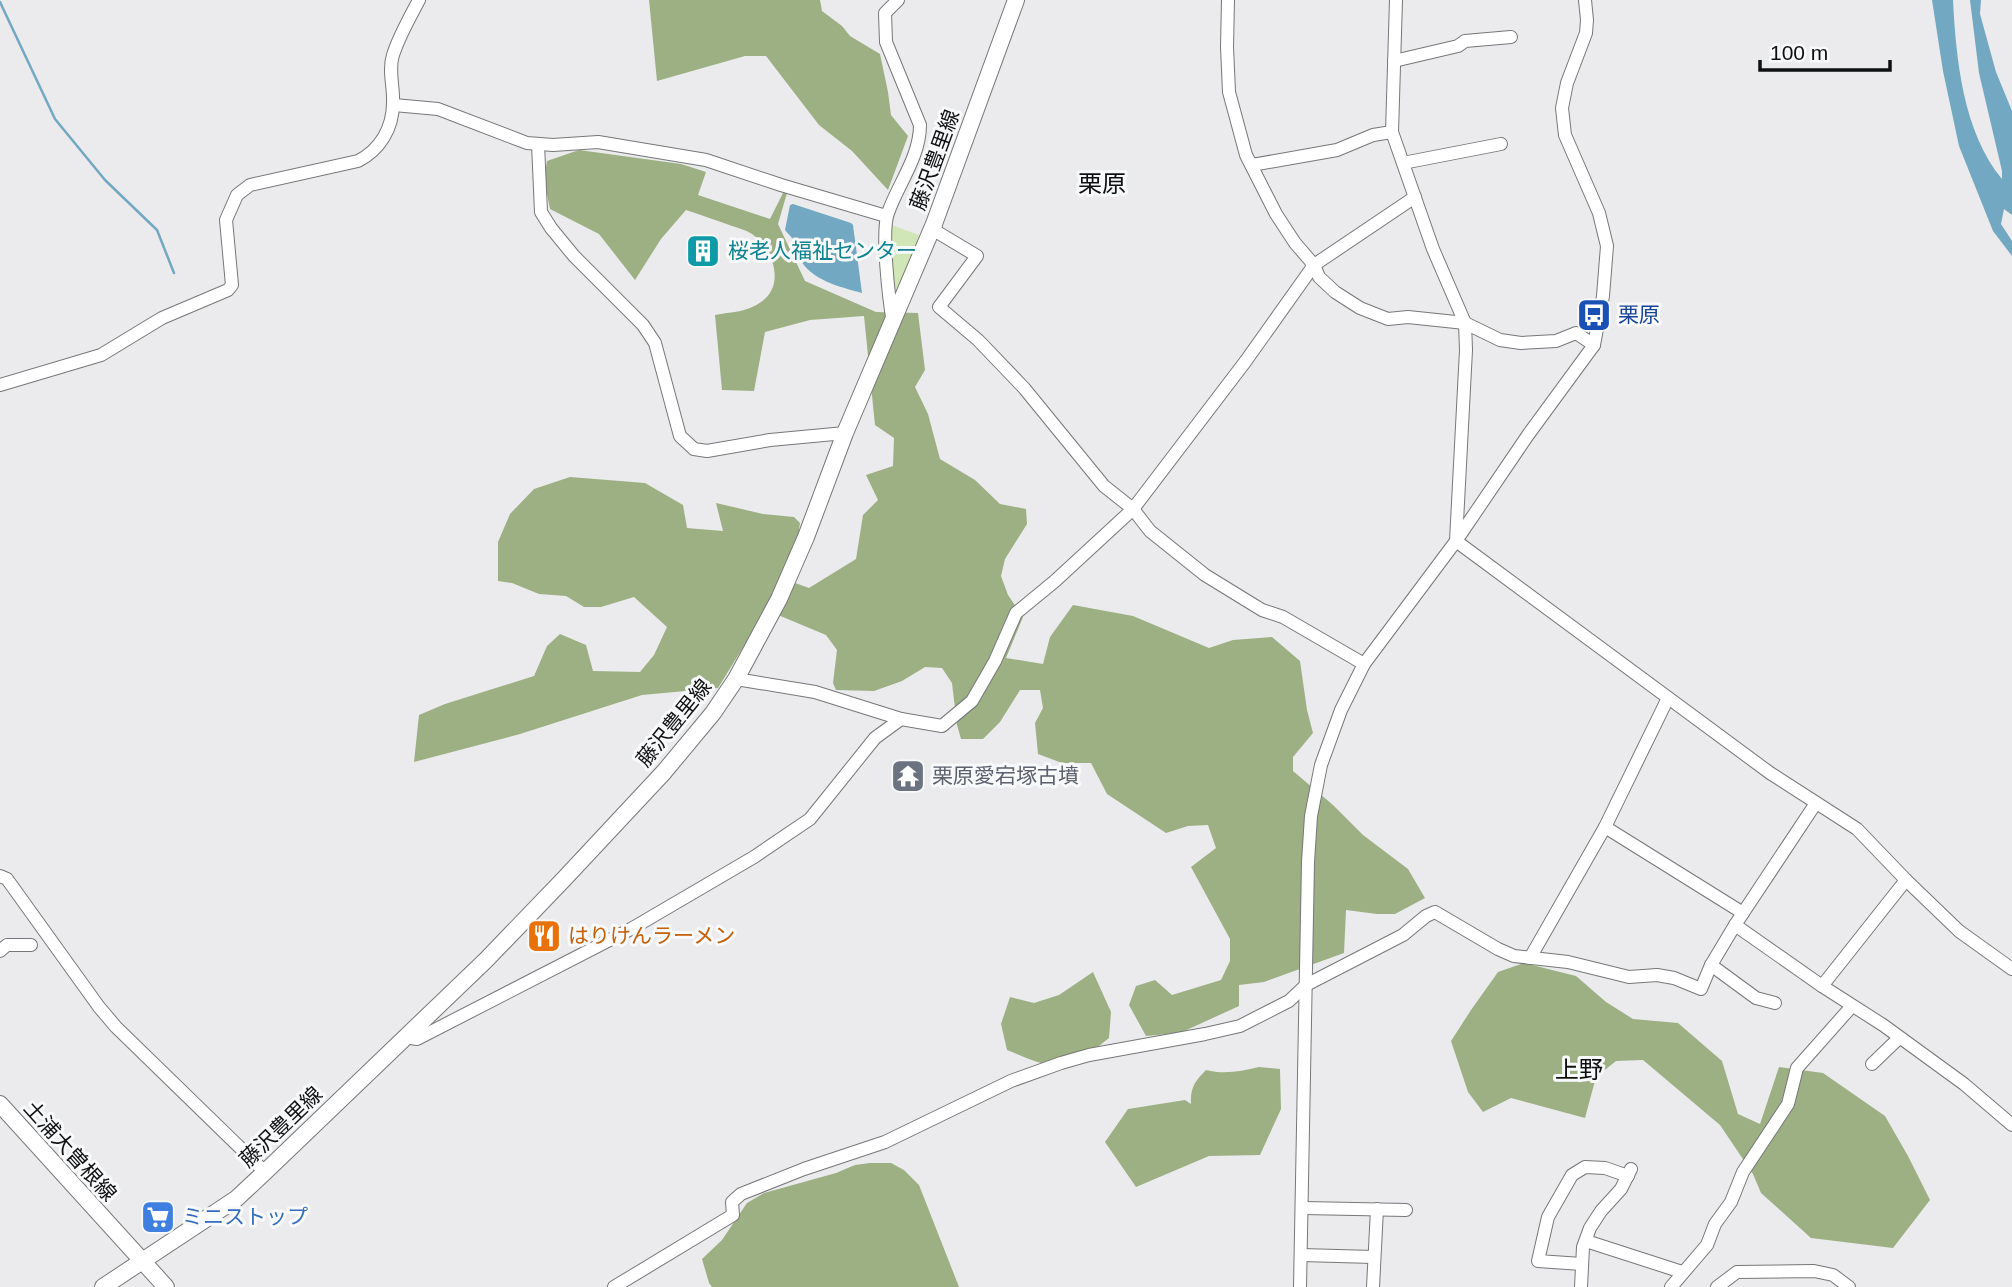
<svg xmlns="http://www.w3.org/2000/svg" width="2012" height="1287" font-family="Helvetica,'Noto Sans JP',sans-serif">
	<style>
		.green { fill: #d1e6b7 }
		.forest { fill: #9cb083 }
		.water { fill: #72a8c1 }
		.lines { fill: none; stroke-linecap: round; stroke-linejoin: round }
		.stream { stroke: #72a8c1; stroke-width: 2.5 }
		.minor-casing { stroke: #767778; stroke-width: 14 }
		.major-casing { stroke: #767778; stroke-width: 18 }
		.minor { stroke: #fff; stroke-width: 12 }
		.major { stroke: #fff; stroke-width: 16 }
		.labels { text-anchor: middle; stroke-width: 6; stroke-linejoin: round; paint-order: stroke }
		.street-label { font-size: 21px; fill: #0f1010; stroke: #f8f9fa }
		.culture-label { font-size: 21px; fill: #0d838f; stroke: #f8f9fa; text-anchor: start }
		.transit-label { font-size: 21px; fill: #164399; stroke: #f8f9fa; text-anchor: start }
		.worship-label { font-size: 21px; fill: #5b616d; stroke: #f8f9fa; text-anchor: start }
		.food-label { font-size: 21px; fill: #c56008; stroke: #f8f9fa; text-anchor: start }
		.shop-label { font-size: 21px; fill: #366cbe; stroke: #f8f9fa; text-anchor: start }
		.quarter-label { font-size: 24px; fill: #0f1010; stroke: #f8f9fa }
	</style>
	<rect width="100%" height="100%" fill="#ebebed"/>
	<polygon class="green" points="889,224 919,235 902,286 895,299 893,294"/>
	<g class="forest">
		<polygon points="649,0 820,0 822,11 842,26 850,36 880,54 888,92 891,115 908,136 888,190 852,151 819,125 766,56 745,56 657,81"/>
		<path d="M579,150L681,164L706,172L698,195L770,219L783,193H787L778,224L805,281L876,312L918,313L925,370L915,387L928,414L940,459L975,480L1000,504L1026,509L1027,524L1005,559L1001,576L1008,595L1023,617L1006,658L1043,664L1050,637L1073,605L1133,616L1209,648L1233,640L1272,637L1300,661L1307,710L1313,733L1293,757V771L1333,805L1363,835L1408,869L1425,898L1395,914H1377L1346,910L1344,953L1264,982L1239,985V1006L1180,1033L1146,1036L1129,1005L1136,986L1155,980L1172,995L1221,980L1230,961V939L1191,867L1216,848L1208,825L1188,826L1166,833L1107,794L1091,763H1062L1038,754L1035,723L1043,708L1040,690H1020L1000,722L983,739H961L957,725L952,683L942,668L925,667L902,681L874,691L836,690L833,683L837,650L826,635L766,610L718,688L642,695L520,734L414,762L419,715L445,704L534,676L547,646L560,634L586,645L593,671L640,672L654,655L667,627L634,597L601,607H584L566,596L539,594L512,583L498,581V542L510,514L534,489L570,477L645,483L683,505L687,528L723,531L716,503L763,514L794,517L800,523L798,537L784,579L809,588L856,559L863,515L878,500L866,475L893,466L894,438L875,425L864,316L810,320L765,332L754,391L722,390L715,315C731,312 748,312 761,302C786,285 773,248 752,234C746,230 738,228 732,226C716,220 701,215 686,210L661,239L635,280L599,234L550,209L544,179L547,161Z"/>
		<polygon points="1524,963 1576,976 1606,1002 1633,1019 1678,1023 1722,1061 1738,1114 1760,1124 1779,1067 1823,1073 1885,1116 1908,1156 1930,1200 1893,1248 1811,1238 1761,1193 1753,1174 1720,1125 1643,1060 1616,1061 1596,1077 1585,1118 1511,1098 1483,1112 1468,1092 1451,1041 1471,1010 1498,972"/>
		<path d="M1093,972L1111,1012L1109,1038C1098,1047 1080,1061 1066,1065C1051,1070 1022,1056 1007,1050L1001,1024L1010,997L1034,1003L1059,995Z"/>
		<path d="M1259,1067L1280,1069L1281,1109L1260,1155L1209,1156L1136,1187L1105,1142L1128,1109L1185,1100L1191,1104C1190,1088 1195,1081 1206,1070C1225,1075 1241,1071 1259,1067Z"/>
		<polygon points="870,1163 891,1163 904,1170 919,1185 959,1287 712,1287 709,1283 702,1259 722,1240 747,1203 764,1193 836,1173 855,1165"/>
	</g>
	<g class="water">
		<path d="M1932,0H1953C1956,59 1963,132 2002,179V171L1979,73L1970,0H1981L1980,14L1996,72L2012,111V215L2004,209L2001,224L2012,241V256L1993,231L1959,146L1943,71Z"/>
		<path d="M793,204L851,223L853,225L862,293C840,287 811,280 800,259C796,253 796,244 792,238C790,235 787,233 785,230L790,205Z"/>
	</g>
	<g class="lines">
		<polyline class="stream" points="0,2 55,119 105,180 157,230 174,273"/>
		<g class="minor-casing">
			<g id="minor">
				<polyline points="1228,0 1227,47 1229,92 1246,155 1276,214 1295,243 1314,265 1319,277 1335,292 1360,308 1388,319 1408,317 1465,323 1500,340 1521,343 1556,341 1576,333 1594,345"/>
				<polyline points="1396,0 1392,132 1433,249 1465,323 1466,350 1456,541 1770,773 1857,829 1906,880 1959,931 2012,969"/>
				<polyline points="1394,61 1458,46 1465,41 1511,37"/>
				<polyline points="394,105 438,109 527,143 553,145 598,142 706,160 781,185 886,216"/>
				<polyline points="538,144 541,212 551,228 574,256 643,325 655,343 680,436 694,449 707,451 770,440 845,433"/>
				<polyline points="1403,163 1501,144"/>
				<polyline points="1252,165 1337,150 1373,135 1392,132"/>
				<polyline points="934,224 937,232 977,256 939,307 978,340 1024,388 1104,486 1133,509 1150,531 1205,575 1262,610 1283,617 1364,664"/>
				<path d="M893,323C889,300 881,232 888,213C898,184 920,157 920,125L886,42L885,13L898,0"/>
				<path d="M0,385L101,355L162,318L228,290L232,285L226,220L237,195L250,185L358,161C380,150 393,128 393,103C394,87 388,71 393,55C399,36 410,17 419,0"/>
				<polyline points="736,679 815,692 901,719 942,726 972,701 995,661 1016,613 1055,581 1133,509 1245,362 1314,265 1415,197"/>
				<polyline points="1605,827 1743,913"/>
				<polyline points="0,876 7,879 99,1007 116,1027 265,1172"/>
				<polyline points="1735,925 1822,986 1883,1025 1964,1084 2012,1125"/>
				<polyline points="0,951 7,945 31,945"/>
				<polyline points="1530,958 1605,827 1668,698"/>
				<polyline points="1711,965 1756,998 1775,1003"/>
				<polyline points="1822,986 1906,880"/>
				<polyline points="406,1037 417,1039 631,929 754,857 810,819 875,738 901,719"/>
				<polyline points="1872,1064 1899,1038"/>
				<polyline points="1303,1208 1406,1210"/>
				<polyline points="1586,1241 1682,1272"/>
				<polyline points="1301,1255 1374,1257"/>
				<polyline points="1582,1264 1538,1261 1548,1217 1572,1175 1585,1167 1605,1168 1628,1176"/>
				<polyline points="614,1287 733,1215 732,1202 741,1194 804,1169 885,1142 1011,1081 1061,1063 1089,1055 1205,1034 1240,1026 1289,1001 1306,985 1403,935 1426,916 1435,912 1498,949 1514,956 1568,962 1629,977 1657,975 1674,978 1701,989 1711,965 1735,925 1816,803"/>
				<polyline points="1300,1287 1308,862 1311,816 1321,765 1341,710 1364,664 1456,541 1528,435 1594,345 1603,296 1607,246 1599,213 1565,135 1562,108 1567,83 1586,33 1587,20 1585,0"/>
				<polyline points="1373,1287 1377,1209"/>
				<polyline points="1581,1287 1583,1247 1590,1228 1601,1211 1621,1189 1631,1169"/>
				<polyline points="1671,1287 1707,1245 1715,1224 1731,1202 1743,1172 1788,1104 1797,1068 1852,1006"/>
				<polyline points="1717,1287 1737,1272 1814,1271 1833,1275 1849,1287"/>
			</g>
		</g>
		<g class="major-casing">
			<g id="major">
				<polyline points="0,1104 166,1287"/>
				<polyline points="103,1287 236,1199 265,1172 486,960 564,879 664,772 713,713 736,679 779,599 806,537 845,433 934,224 1016,0"/>
			</g>
		</g>
		<use href="#minor" class="minor"/>
		<use href="#major" class="major"/>
	</g>
	<defs>
		<g id="building-square" transform="scale(1.75)"><rect x="-9" y="-9" width="18" height="18" rx="4" fill="#0f9aa8" stroke="#f8f9fa"/><path d="M-4-6H4V6H1V3H-1V6H-4ZM-2.5-4.3h1.7v1.8h-1.7ZM.8-4.3h1.7v1.8H.8ZM-2.5-1h1.7V.8h-1.7ZM.8-1h1.7V.8H.8Z" fill="#fff"/></g>
		<g id="bus-square" transform="scale(1.75)"><rect x="-9" y="-9" width="18" height="18" rx="4" fill="#1a4fb4" stroke="#f8f9fa"/><path d="M-5-6H5V4H4V6H2V4H-2V6H-4V4H-5ZM-3.5-4V0h7V-4ZM-3.5 1.2v1.5H-2V1.2ZM2 1.2v1.5H3.5V1.2Z" fill="#fff"/></g>
		<g id="temple-square" transform="scale(1.75)"><rect x="-9" y="-9" width="18" height="18" rx="4" fill="#6b7280" stroke="#f8f9fa"/><path d="M0-6L5-2H3V0L6.5 2.5H4V6H1.5V3h-3V6H-4V2.5H-6.5L-3 0V-2H-5Z" fill="#fff"/></g>
		<g id="restaurant-square" transform="scale(1.75)"><rect x="-9" y="-9" width="18" height="18" rx="4" fill="#e8710a" stroke="#f8f9fa"/><path d="M-5-6h1v4h1v-4h1v4h1v-4h1v5L-1.5 .5V6h-2V.5L-5-1ZM5-6V6H3V1.5H1.5Q1.5-4 5-6Z" fill="#fff"/></g>
		<g id="supermarket-square" transform="scale(1.75)"><rect x="-9" y="-9" width="18" height="18" rx="4" fill="#3f7fe0" stroke="#f8f9fa"/><path d="M-6-5.5h2.5l.6 2H6L4.5 2H-2.5L-4.4-4H-6ZM-1.5 3.2a1.3 1.3 0 1 0 .1 0ZM3 3.2a1.3 1.3 0 1 0 .1 0Z" fill="#fff"/></g>
	</defs>
	<g fill-rule="evenodd">
		<use href="#building-square" x="703" y="251"/>
		<use href="#bus-square" x="1594" y="315"/>
		<use href="#temple-square" x="908" y="776"/>
		<use href="#restaurant-square" x="544" y="936"/>
		<use href="#supermarket-square" x="158" y="1217"/>
	</g>
	<g class="labels">
		<g class="street-label">
			<text transform="translate(935 160) rotate(-70)" y="7">藤沢豊里線</text>
			<text transform="translate(674 723) rotate(-51)" y="7">藤沢豊里線</text>
			<text transform="translate(281 1127) rotate(-44)" y="7">藤沢豊里線</text>
			<text transform="translate(70 1151) rotate(48)" y="7">土浦大曽根線</text>
		</g>
		<g class="culture-label">
			<text x="728" y="258">桜老人福祉センター</text>
		</g>
		<g class="transit-label">
			<text x="1618" y="322">栗原</text>
		</g>
		<g class="worship-label">
			<text x="932" y="783">栗原愛宕塚古墳</text>
		</g>
		<g class="food-label">
			<text x="568" y="943">はりけんラーメン</text>
		</g>
		<g class="shop-label">
			<text x="182" y="1224">ミニストップ</text>
		</g>
		<g class="quarter-label">
			<text x="1102" y="192">栗原</text>
			<text x="1579" y="1078">上野</text>
		</g>
	</g>
	<path d="M1760 60v10h130v-10" fill="none" stroke="#0f1010" stroke-width="3.5"/>
	<text x="1770" y="60" font-size="21" fill="#0f1010" stroke="#f8f9fa" stroke-width="5" paint-order="stroke">100 m</text>
</svg>
